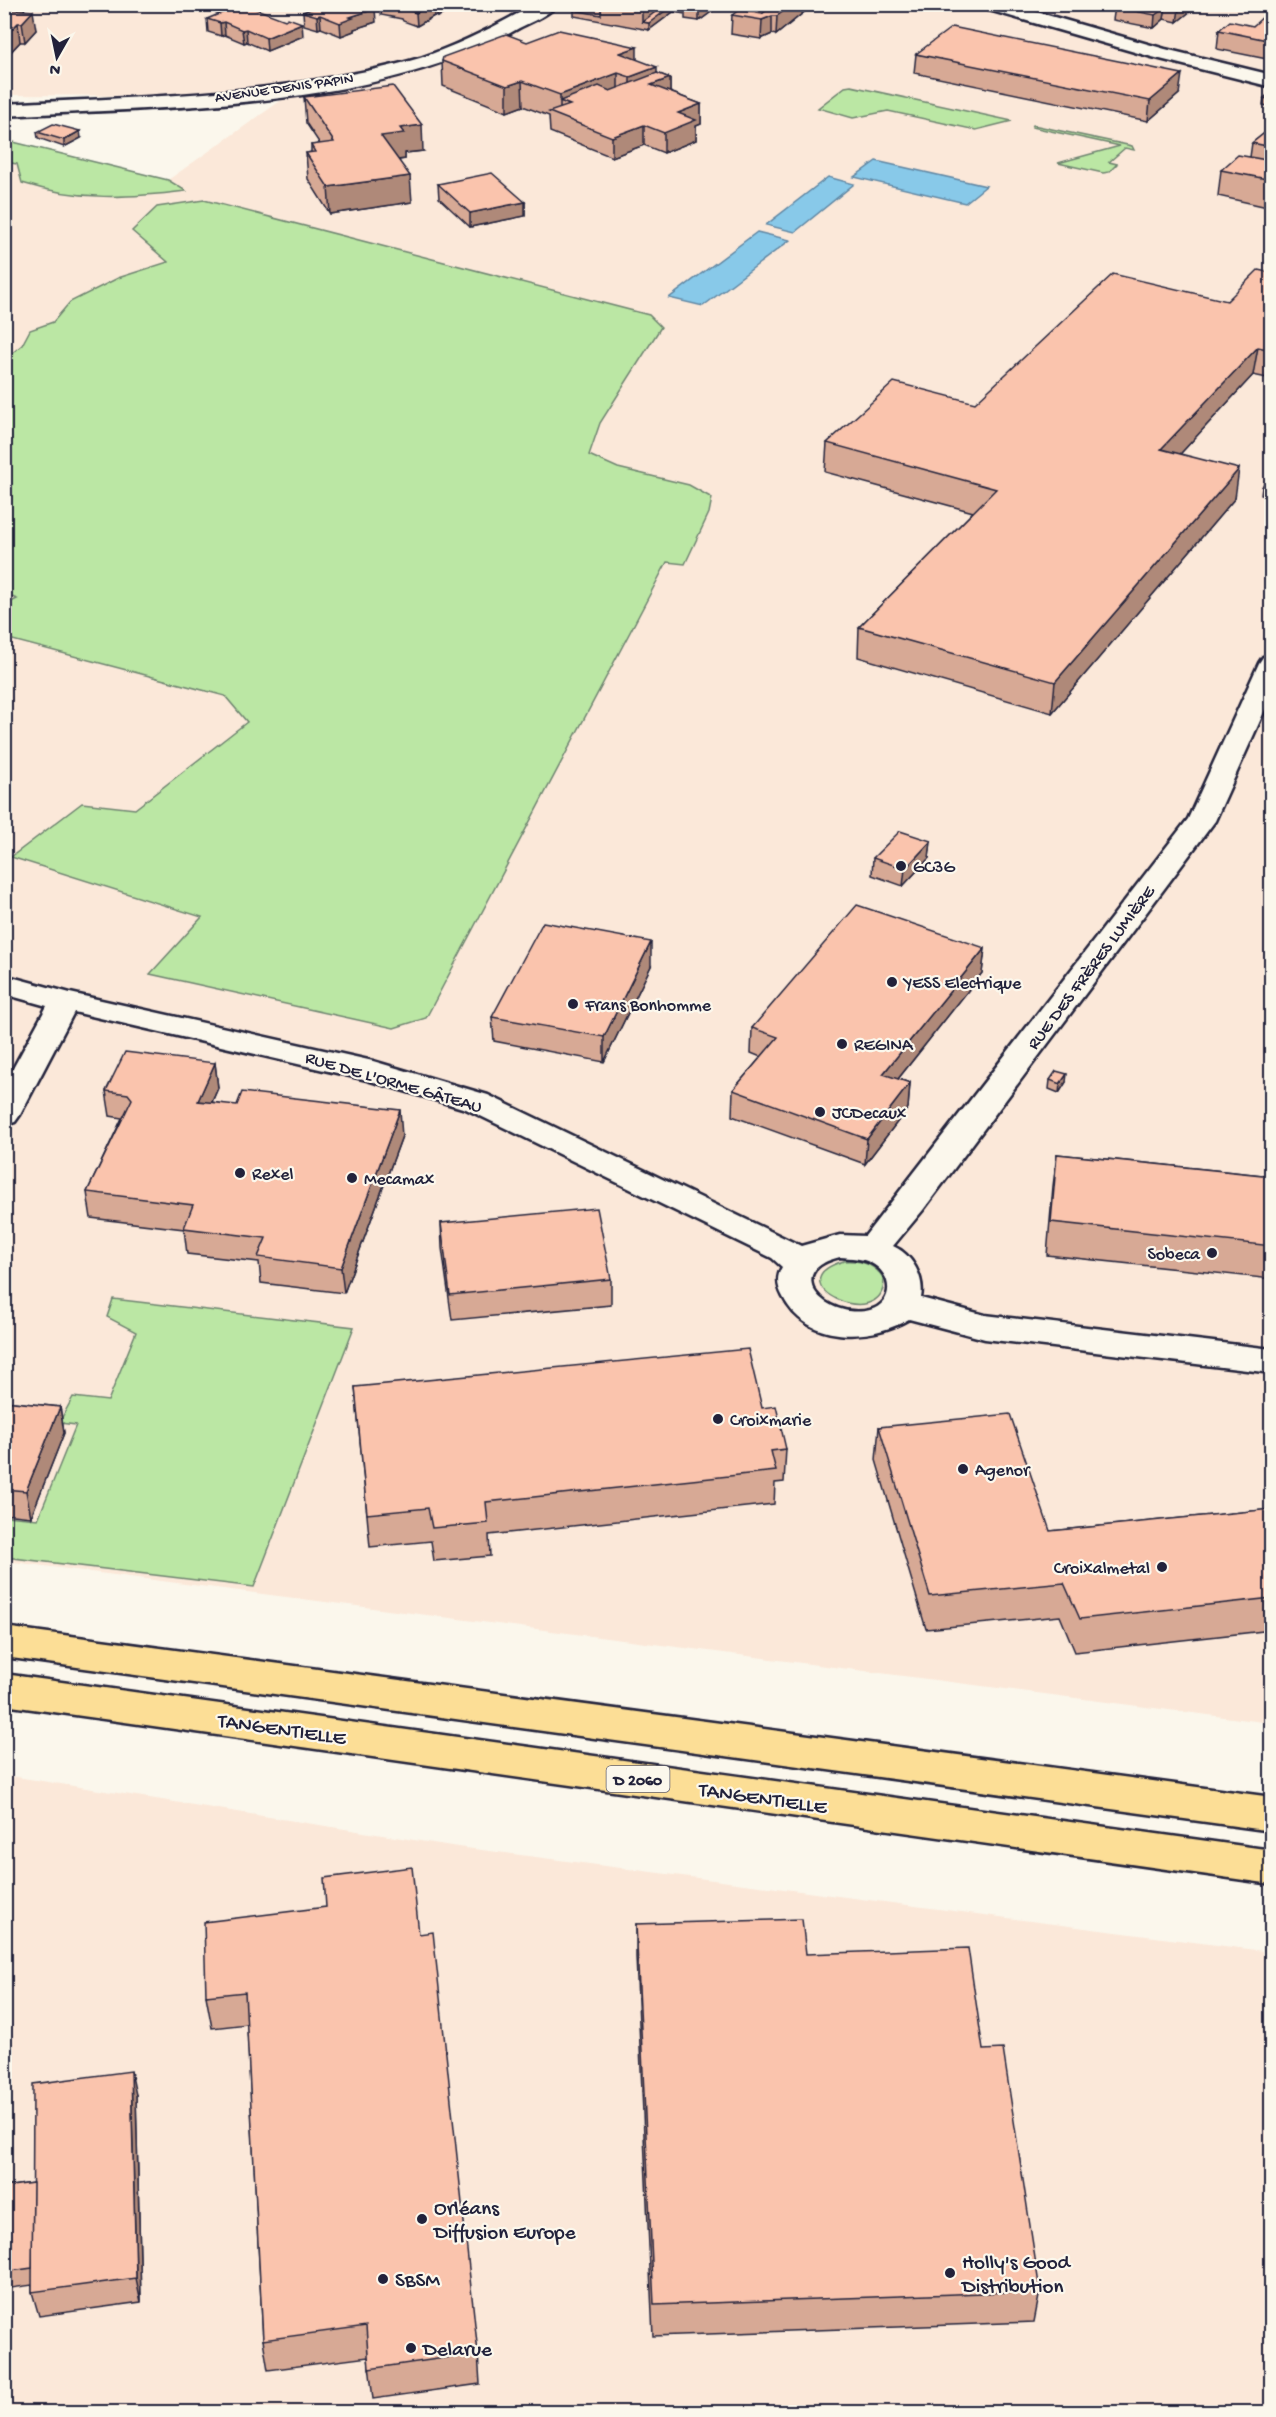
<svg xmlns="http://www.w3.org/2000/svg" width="1276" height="2417" font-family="'Gochi Hand',sans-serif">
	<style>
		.built { fill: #fbe8d9 }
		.green { fill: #bbe7a4; stroke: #6e8470; stroke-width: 1.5 }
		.water { fill: #88c9e9; stroke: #5f86a3; stroke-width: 1.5 }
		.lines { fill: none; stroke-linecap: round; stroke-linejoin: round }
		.minor-casing { stroke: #22223b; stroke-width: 5 }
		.tertiary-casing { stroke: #22223b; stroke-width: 5 }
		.secondary-casing { stroke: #22223b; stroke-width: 5 }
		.trunk-casing { stroke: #22223b; stroke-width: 5 }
		.minor { fill: #fbf7ec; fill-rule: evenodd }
		.tertiary { fill: #fbf7ec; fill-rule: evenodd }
		.secondary { fill: #fbf7ec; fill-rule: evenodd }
		.trunk { fill: #fcde96; fill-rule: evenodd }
		.wall { fill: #d7a995; stroke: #22223b; stroke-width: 1.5 }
		.shaded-wall { fill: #af8979; stroke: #22223b; stroke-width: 1.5 }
		.building { fill: #fac4ad; stroke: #22223b; stroke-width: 1.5 }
		.poi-dot { fill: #22223b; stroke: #fbf7ec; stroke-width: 2 }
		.labels { text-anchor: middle; stroke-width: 4.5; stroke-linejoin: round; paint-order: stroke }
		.far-street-label { font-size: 15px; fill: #22223b; stroke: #fbf7ec }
		.shield { fill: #fbf7ec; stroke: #636270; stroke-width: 1.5 }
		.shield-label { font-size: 16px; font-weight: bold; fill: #22223b }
		.poi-label { font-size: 18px; fill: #22223b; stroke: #fbf7ec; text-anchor: start }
		.street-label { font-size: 18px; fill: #22223b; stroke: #fbf7ec }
		.near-street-label { font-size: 21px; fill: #22223b; stroke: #fbf7ec }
		.near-poi-label { font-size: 21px; fill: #22223b; stroke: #fbf7ec; text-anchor: start }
	</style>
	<rect width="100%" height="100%" fill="#fbf7ec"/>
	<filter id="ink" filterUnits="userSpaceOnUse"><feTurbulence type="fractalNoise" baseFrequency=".0167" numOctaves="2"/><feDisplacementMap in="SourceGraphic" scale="12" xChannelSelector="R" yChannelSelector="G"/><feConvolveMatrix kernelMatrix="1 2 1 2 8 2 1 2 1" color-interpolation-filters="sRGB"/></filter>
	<g filter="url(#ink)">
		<g class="built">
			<polygon points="5,5 1271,5 1271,1723 5,1561 4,140 168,180 286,97 5,95"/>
			<polygon points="4,1775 458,1847 1271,1952 1271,2412 5,2412"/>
		</g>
		<g class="green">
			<polygon points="851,86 1012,121 976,130 888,111 853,118 818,108 845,87"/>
			<polygon points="1033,125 1132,146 1134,150 1125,148 1109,162 1117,164 1109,172 1103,173 1058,163 1120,146 1032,127"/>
			<path d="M5,140L168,180L186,191C128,198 79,201 22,183L17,164L5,162Z"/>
			<polygon points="204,200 649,315 661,327 600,423 589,455 618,468 689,485 712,498 709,513 685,564 667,562 426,1018 394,1028 150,974 202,917 11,857 82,803 135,809 247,722 225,696 5,638 5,605 17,599 5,594 5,359 22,345 30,330 53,322 70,302 118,278 168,262 132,231 157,207"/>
			<path d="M844,1261C860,1260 875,1264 884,1279C885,1336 771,1282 844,1261Z"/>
			<polygon points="113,1299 354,1327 254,1587 5,1557 5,1516 38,1519 76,1425 59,1423 73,1397 108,1401 136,1332 107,1317"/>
		</g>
		<g class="water">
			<polygon points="876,161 986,186 965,203 854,177"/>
			<polygon points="828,177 854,184 795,232 766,225"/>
			<polygon points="757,232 790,240 703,306 669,298"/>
		</g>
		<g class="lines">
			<g class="minor-casing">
				<path id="minor" d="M1272,655V694L1215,821L923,1210L893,1246C912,1254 925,1278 921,1298L985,1315L1272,1349V1373L985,1339L909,1319C870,1342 806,1344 783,1297C777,1286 776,1277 782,1267L772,1258L466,1109L367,1080L74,1012L20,1115L15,1122L4,1125V1085L47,1006L4,994V975L70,993L373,1061L488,1095L801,1246L840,1235L865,1236L1188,819L1259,663L1263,657ZM840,1257C851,1258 862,1258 871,1263C893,1274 895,1303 870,1310C826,1321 780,1271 840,1257Z"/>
			</g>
			<g class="tertiary-casing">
				<polygon id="tertiary" points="979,4 1009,4 1165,49 1272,75 1272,87 1152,57 982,8"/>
			</g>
			<g class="secondary-casing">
				<path id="secondary" d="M535,4H558C549,15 531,22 519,28C373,111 169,106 4,116V104C109,98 214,97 317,80C352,74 387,68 420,58C461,44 498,25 535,4Z"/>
			</g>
			<g class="trunk-casing">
				<g id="trunk">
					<polygon points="4,1627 1272,1797 1272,1831 4,1657"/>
					<polygon points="4,1674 1272,1850 1272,1884 4,1705"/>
				</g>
			</g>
			<use href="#minor" class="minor"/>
			<use href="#tertiary" class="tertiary"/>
			<use href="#secondary" class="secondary"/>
			<use href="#trunk" class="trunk"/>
		</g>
		<g class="wall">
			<polygon points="4,4 31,4 24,7 24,10 36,30 25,42 20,42 4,59"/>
			<polygon points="381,4 466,4 457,8 450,10 450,11 437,17 434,16 417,26 403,21 402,19 381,15"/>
			<polygon points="601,4 722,4 699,21 685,19 685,14 673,12 649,30 574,16 574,10 601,8"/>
			<polygon points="752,4 814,4 776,35 772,34 761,39 731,34 732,15 752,12"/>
			<polygon points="1118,4 1191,4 1191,11 1177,22 1164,19 1154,28 1113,20 1115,7"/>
			<polygon points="303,12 376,22 354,29 354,31 341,36 321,28 318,29 304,25"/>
			<polygon points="1272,15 1272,60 1217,49 1219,30 1253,26"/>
			<polygon points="207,19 303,36 267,51 247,42 244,43 225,35 221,36 208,32"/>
			<polygon points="527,42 637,60 657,73 670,78 670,92 701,104 701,124 696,126 696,140 664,153 644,145 612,157 550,132 549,116 523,106 507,112 443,86 442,61"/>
			<polygon points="916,54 1179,94 1148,121 914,73"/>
			<polygon points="1272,92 1272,107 1263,105 1264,98"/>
			<polygon points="304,97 423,151 405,153 405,159 399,160 412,202 330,214 308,179 306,153 311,152 311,145 320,144 306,123"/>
			<polygon points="1272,110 1272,119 1269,119 1270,112"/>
			<polygon points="1272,127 1272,208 1218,196 1221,170 1250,157 1252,143"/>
			<polygon points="37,132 81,138 64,147 38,138"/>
			<polygon points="438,184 525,202 525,216 470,227 439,198"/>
			<polygon points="1272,273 1272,379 1253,375 1180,454 1235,498 1052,713 858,657 859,627 973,512 825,472 827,443 975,403 1227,301"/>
			<polygon points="1272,465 1272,497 1261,495 1262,487 1270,477 1269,475 1270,467"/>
			<polygon points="931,841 929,858 903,886 872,875 873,858"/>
			<polygon points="985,948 982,973 898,1079 910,1083 908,1108 865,1164 732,1116 733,1090 761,1057 751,1053 752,1028"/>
			<polygon points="651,966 604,1062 494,1041 492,1017"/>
			<polygon points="215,1063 218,1088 212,1102 402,1136 344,1293 261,1283 259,1262 187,1254 184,1229 91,1218 87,1192 122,1118 110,1116 106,1091"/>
			<polygon points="1050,1080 1066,1082 1059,1093 1049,1089"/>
			<polygon points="1057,1154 1272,1176 1272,1279 1047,1255 1053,1186"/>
			<polygon points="441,1223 611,1279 611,1305 452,1320 442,1248"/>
			<polygon points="355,1387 762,1408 786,1449 784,1482 775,1483 774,1504 489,1535 490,1556 434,1561 431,1541 370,1547"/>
			<polygon points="4,1401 60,1407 64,1433 31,1517 4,1514"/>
			<polygon points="879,1427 1050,1531 1272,1509 1272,1630 1075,1652 1060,1616 926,1629 876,1460"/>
			<polygon points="636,1924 806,1954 983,2050 1040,2291 1034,2322 653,2336 636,1957"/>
			<polygon points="419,1934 478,2353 480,2384 373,2399 368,2357 268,2370 263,2340 247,2024 212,2028 206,1996"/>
			<polygon points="136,2095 141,2302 39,2316 32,2292 32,2285 4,2289 4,2187 33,2183"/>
		</g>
		<g class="shaded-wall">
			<polygon points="8,4 31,4 24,7 26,18 18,23 16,7"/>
			<polygon points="431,4 433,4 434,16 417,26 416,13"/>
			<polygon points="437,4 466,4 457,8 450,10 450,11 437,17"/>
			<polygon points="642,4 673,5 673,12 649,30 649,23 642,22"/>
			<polygon points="699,4 722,4 699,21"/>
			<polygon points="792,4 814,4 776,35 777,16"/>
			<polygon points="1184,4 1191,4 1191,11 1177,22 1179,9"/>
			<polygon points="1166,7 1164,19 1154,28 1155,15"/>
			<polygon points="375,9 376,22 354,29 354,31 341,36 340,23 350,17"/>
			<polygon points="33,11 36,30 25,42 22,23"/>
			<polygon points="320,15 321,28 318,29 317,16"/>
			<polygon points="772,16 772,34 761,39 762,20"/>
			<polygon points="224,22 225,35 221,36 220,23"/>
			<polygon points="18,23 20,42 4,59 4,37"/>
			<polygon points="302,23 303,36 267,51 266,38"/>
			<polygon points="246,29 247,42 244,43 242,30"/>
			<polygon points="637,47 637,72 620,53"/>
			<polygon points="657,67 657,83 670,78 670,97 630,96 630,77"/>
			<polygon points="618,73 618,98 570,105 560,101 560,117 560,95"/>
			<polygon points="1182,74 1179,94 1148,121 1150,101"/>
			<polygon points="522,81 523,106 507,112 507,86"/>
			<polygon points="701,104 701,124 696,126 696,140 664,153 664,133 678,113"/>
			<polygon points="422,125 423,151 405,153 405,159 383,162 381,136 400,128"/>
			<polygon points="644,125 644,145 612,157 612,137"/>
			<polygon points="80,131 81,138 64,147 64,140"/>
			<polygon points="410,176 412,202 330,214 328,187"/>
			<polygon points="525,202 525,216 470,227 470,213"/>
			<polygon points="1258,347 1253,375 1158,478 1161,449"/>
			<polygon points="1239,469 1235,498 1052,713 1055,682"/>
			<polygon points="931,841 929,858 903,886 905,869"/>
			<polygon points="651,942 651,966 604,1062 604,1037"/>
			<polygon points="985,948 982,973 882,1099 883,1074"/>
			<polygon points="215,1063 218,1088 201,1126 198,1101"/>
			<polygon points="1067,1074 1066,1082 1059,1093 1060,1084"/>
			<polygon points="910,1083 908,1108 865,1164 867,1139"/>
			<polygon points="400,1110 402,1136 344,1293 341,1268"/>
			<polygon points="60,1407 64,1433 31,1517 26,1491"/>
			<polygon points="131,2071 136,2095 141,2302 136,2278"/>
		</g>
		<g class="building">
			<polygon points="4,4 18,4 16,7 4,6"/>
			<polygon points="243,4 285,20 288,18 302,23 266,38 246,29 242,30 224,22 220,23 207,19"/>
			<polygon points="326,4 354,4 358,6 361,5 375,9 350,17 353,18 340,23 320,15 317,16 303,12 316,7 320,8"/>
			<polygon points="394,4 431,4 416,13 402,8 405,7"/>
			<polygon points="581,4 601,8 601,15 574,10"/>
			<polygon points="666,4 673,5 649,23 642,22"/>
			<polygon points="774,4 792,4 777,16 772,16 762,20 732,15 739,10 762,14"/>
			<polygon points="1118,4 1184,4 1179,9 1166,7 1155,15 1115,7"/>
			<polygon points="4,9 33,11 22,23 18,23 4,37"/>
			<polygon points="1266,14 1272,15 1272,41 1219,30 1230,21 1253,26"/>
			<polygon points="952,27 1182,74 1150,101 916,54"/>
			<polygon points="559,30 637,47 620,53 657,67 630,77 618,73 560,95 522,81 507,86 442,61 443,57 506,34 527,42"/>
			<polygon points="657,73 670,78 651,85 701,104 678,113 696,120 664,133 644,125 612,137 549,112 570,105 560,101 599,86 610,91"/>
			<polygon points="393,86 422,125 400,128 404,133 381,136 410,176 328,187 306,153 315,152 311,145 334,142 304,97"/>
			<polygon points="1271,92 1272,92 1272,100 1264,98"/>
			<polygon points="53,124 80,131 64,140 37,132"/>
			<polygon points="1272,127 1272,147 1252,143"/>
			<polygon points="1238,155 1272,161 1272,180 1221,170"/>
			<polygon points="492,173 525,202 470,213 438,184"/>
			<polygon points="1258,270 1272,273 1272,350 1258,347 1161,449 1239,469 1055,682 859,627 996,489 827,443 894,382 975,403 1113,274 1227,301"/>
			<polygon points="1267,477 1272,478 1272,489 1262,487"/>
			<polygon points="900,831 931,841 905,869 873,858"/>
			<polygon points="857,905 985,948 883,1074 910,1083 867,1139 733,1090 778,1037 752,1028"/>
			<polygon points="543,922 651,942 604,1037 492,1017"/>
			<polygon points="125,1052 215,1063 198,1101 237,1105 242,1092 400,1110 341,1268 258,1257 266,1238 184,1228 193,1205 87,1192 132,1099 128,1094 106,1091"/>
			<polygon points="1056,1071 1067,1074 1060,1084 1050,1080"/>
			<polygon points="1057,1154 1272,1176 1272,1246 1051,1222"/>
			<polygon points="597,1208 611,1279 450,1295 441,1223"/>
			<polygon points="748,1349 762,1408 776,1406 786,1449 771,1451 776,1471 486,1502 488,1523 432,1528 428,1508 367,1514 355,1387"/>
			<polygon points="4,1401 60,1407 26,1491 4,1489"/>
			<polygon points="1010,1414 1050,1531 1272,1509 1272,1598 1080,1619 1064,1583 930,1596 879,1427"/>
			<polygon points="412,1867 419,1934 433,1932 478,2353 369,2369 366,2326 263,2340 245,1992 206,1996 204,1922 326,1907 324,1878"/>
			<polygon points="802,1919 806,1954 968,1948 983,2050 1003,2049 1040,2291 654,2305 636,1924"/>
			<polygon points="131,2071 136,2278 32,2292 33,2084"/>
			<polygon points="33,2183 32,2268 4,2272 4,2187"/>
		</g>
	</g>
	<g class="poi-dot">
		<circle cx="901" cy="866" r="6"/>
		<circle cx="892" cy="982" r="6"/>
		<circle cx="573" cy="1004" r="6"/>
		<circle cx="842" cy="1044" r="6"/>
		<circle cx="820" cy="1112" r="6"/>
		<circle cx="240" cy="1173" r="6"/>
		<circle cx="352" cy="1178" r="6"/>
		<circle cx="1212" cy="1253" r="6"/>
		<circle cx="718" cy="1419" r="6"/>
		<circle cx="963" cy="1469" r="6"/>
		<circle cx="1162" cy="1567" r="6"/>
		<circle cx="422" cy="2219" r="6"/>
		<circle cx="950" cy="2273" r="6"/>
		<circle cx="383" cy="2279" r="6"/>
		<circle cx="411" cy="2348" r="6"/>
	</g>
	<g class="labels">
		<g class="far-street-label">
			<text transform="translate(284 87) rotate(-8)" y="5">AVENUE DENIS PAPIN</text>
		</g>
		<rect class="shield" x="606.5" y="1766" width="63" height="26" rx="4.5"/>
		<g class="shield-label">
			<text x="638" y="1785">D 2060</text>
		</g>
		<g class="poi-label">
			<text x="913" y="872">GC3G</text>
			<text x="904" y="988">YESS Electrique</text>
			<text x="585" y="1010">Frans Bonhomme</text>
			<text x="854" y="1050">REGINA</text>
			<text x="832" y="1118">JCDecaux</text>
			<text x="252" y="1179">Rexel</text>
			<text x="364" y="1184">Mecamax</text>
			<text x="1200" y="1259" text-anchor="end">Sobeca</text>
			<text x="730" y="1425">Croixmarie</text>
			<text x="975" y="1475">Agenor</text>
			<text x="1150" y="1573" text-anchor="end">Croixalmetal</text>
		</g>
		<g class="street-label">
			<text transform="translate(1090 967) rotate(-53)" y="6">RUE DES FRÈRES LUMIÈRE</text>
			<text transform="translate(394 1081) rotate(16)" y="6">RUE DE L'ORME GÂTEAU</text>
		</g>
		<g class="near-street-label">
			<text transform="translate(282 1728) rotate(8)" y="7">TANGENTIELLE</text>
			<text transform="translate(763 1797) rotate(8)" y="7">TANGENTIELLE</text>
		</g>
		<g class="near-poi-label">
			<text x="434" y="2214">Orléans<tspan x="434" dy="24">Diffusion Europe</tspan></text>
			<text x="962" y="2268">Holly's Good<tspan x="962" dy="24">Distribution</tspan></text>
			<text x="395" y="2286">SBSM</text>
			<text x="423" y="2355">Delarue</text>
		</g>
	</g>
	<rect width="1276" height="2417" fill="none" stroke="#fbf7ec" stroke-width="24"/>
	<rect x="12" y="12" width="1252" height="2393" fill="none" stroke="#22223b" stroke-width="2" filter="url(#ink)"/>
	<g transform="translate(57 57) rotate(189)" stroke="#fbf7ec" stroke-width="4.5" paint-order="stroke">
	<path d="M0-4.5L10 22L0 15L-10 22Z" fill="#22223b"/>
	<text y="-9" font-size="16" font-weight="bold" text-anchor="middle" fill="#22223b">N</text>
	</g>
</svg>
